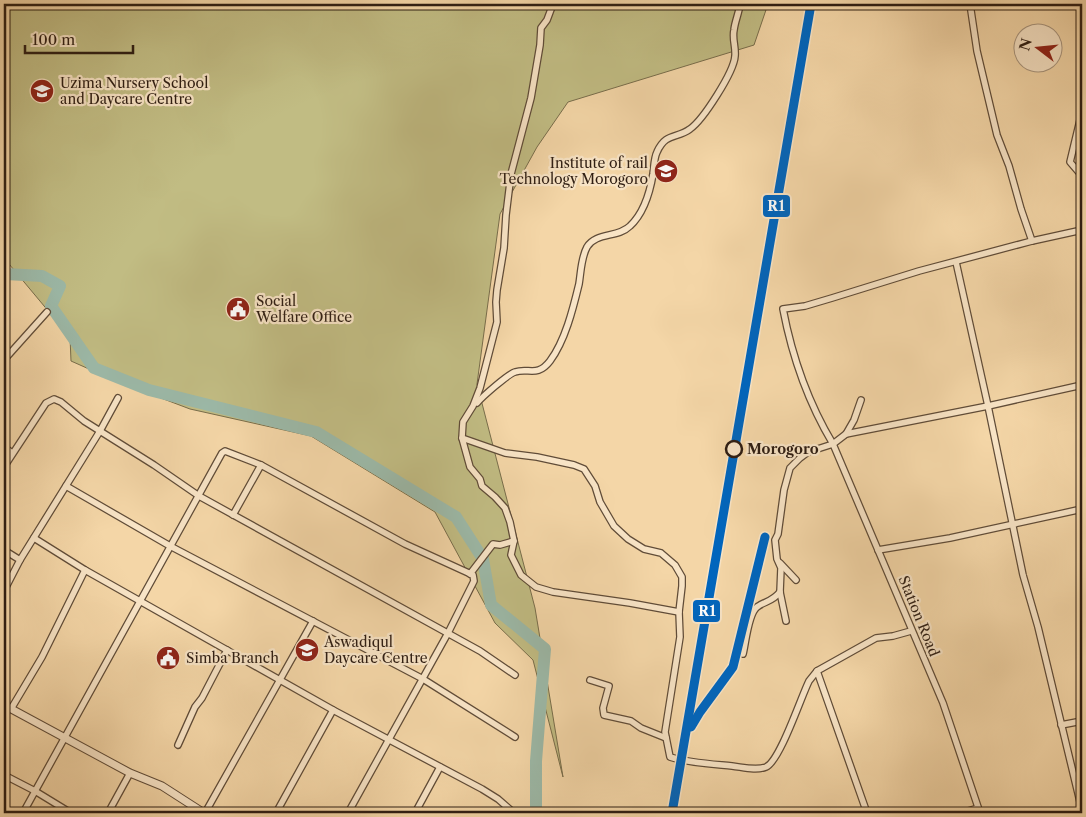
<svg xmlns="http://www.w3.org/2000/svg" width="1086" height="817" font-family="'Libre Caslon Text',serif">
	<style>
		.green { fill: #c1bc83; stroke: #786d4b }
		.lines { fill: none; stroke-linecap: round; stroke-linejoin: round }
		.river { stroke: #9cb9a8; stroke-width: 12 }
		.minor-casing { stroke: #604c38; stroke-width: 8 }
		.tertiary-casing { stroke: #604c38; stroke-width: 9 }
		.secondary-casing { stroke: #2f1e13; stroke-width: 10 }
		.minor { stroke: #f8e4c6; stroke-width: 5.5 }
		.tertiary { stroke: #f8e4c6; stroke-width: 7 }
		.secondary { stroke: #f8e4c6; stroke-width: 8 }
		.rail-1-casing { stroke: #f8e4c6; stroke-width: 12 }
		.rail-1 { stroke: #0065bd; stroke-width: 9 }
		.stop-dot { fill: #f8e4c6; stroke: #2f1e13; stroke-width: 2.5 }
		.labels { text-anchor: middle; stroke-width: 4.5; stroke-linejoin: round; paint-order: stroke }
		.poi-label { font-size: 14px; fill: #2f1e13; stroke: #f8e4c6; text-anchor: start }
		.stop-label { font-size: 14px; font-weight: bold; fill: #2f1e13; stroke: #f8e4c6; text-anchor: start }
		.street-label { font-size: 14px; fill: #2f1e13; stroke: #f8e4c6 }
		.line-badge { stroke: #f8e4c6; stroke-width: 2 }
		.badge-label { font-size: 14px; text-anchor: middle; font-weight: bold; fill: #fff }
	</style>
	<rect width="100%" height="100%" fill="#f4d6a7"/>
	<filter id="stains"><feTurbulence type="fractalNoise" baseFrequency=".004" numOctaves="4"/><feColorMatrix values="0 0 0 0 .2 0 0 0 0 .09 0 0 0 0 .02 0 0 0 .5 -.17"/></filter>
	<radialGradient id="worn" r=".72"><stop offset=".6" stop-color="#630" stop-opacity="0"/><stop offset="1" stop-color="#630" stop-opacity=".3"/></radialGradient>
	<polygon class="green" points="4,4 768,4 754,45 568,102 537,147 500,214 477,384 535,608 563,777 533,660 495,623 435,512 311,436 190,409 116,381 71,361 70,337 4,258"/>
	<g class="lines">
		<polyline class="river" points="4,273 6,274 42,276 60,286 51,306 94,368 149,390 316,432 456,517 483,559 491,605 545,649 536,761 536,813"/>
		<g class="minor-casing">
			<g id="minor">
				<polyline points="553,4 547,20 541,28 540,45 531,98 511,174 506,215 504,248 497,290 496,302 497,322 480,388 473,406 463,422 462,438 470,467 480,479 482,486 495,497 505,508 510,522 514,541 511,555 521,575 536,587 553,592 630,603 679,612"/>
				<polyline points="970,4 977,51 997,135 1009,166 1021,209 1032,241"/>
				<polyline points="1082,115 1081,116 1070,162 1082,176"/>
				<polyline points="956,262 988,406 1023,575 1038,627 1082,810"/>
				<polyline points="4,360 47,312"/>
				<path d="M477,403C482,397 508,374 515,372C528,367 537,378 550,361C565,341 573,309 579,284C581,272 581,258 587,247C596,232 618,238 630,226C644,213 650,192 653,174C654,167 654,158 657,152C666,132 677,139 690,129C703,120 734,72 735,56C736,47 732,39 734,30C735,21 739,13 740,4"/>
				<polyline points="846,434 854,420 861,400"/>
				<path d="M462,438L505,453L537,457L574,465L584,469L595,486L600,502L614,526L628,539L644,549L661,553L675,565L682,577V586L679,612L680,637L665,732L670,757C690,763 711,764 732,766C742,767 756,771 766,767C780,761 801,697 809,681L817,671"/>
				<polyline points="4,447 12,453"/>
				<polyline points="4,467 46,403 54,399 61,402 84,421 154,465 199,496 480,651 515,675"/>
				<polyline points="66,486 170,546 423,679 515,737"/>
				<polyline points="233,515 261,465"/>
				<polyline points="34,538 85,570 333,710 482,789 498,799 514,813"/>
				<polyline points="4,550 20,560 4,591"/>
				<polyline points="878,550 950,538 1082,509"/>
				<polyline points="20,560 100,431 118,398"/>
				<polyline points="780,563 796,580"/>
				<polyline points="470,574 493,544 500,545 514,541"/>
				<polyline points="786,621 780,592 781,568 777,559 775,540 778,534 784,490 790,468 800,458 808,452 833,444 846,434 988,406 1082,385"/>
				<path d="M743,654C746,642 748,614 757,607C765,601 772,602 780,592"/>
				<polyline points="590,680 609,686 603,708 604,715 631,721 641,728 666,738"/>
				<polyline points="11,709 42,657 85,570"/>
				<polyline points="1061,725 1082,721"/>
				<polyline points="178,745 195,707 202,698 227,650"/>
				<polyline points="4,775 35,791 71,813"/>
				<polyline points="23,813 222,453 225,451 261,465 405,544 473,575 474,581 448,633 348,813"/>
				<polyline points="108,813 130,773"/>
				<polyline points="205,813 313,621"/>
				<polyline points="276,813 333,710"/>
				<polyline points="415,813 440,767"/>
				<polyline points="867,813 817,671 876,638 893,636 911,631"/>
				<polyline points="961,813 978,808"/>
				<path d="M980,813L943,703L833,444C809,404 792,356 783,309L805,306L832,298L919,271L1032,241L1082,230"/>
			</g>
		</g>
		<g class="tertiary-casing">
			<polyline id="tertiary" points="4,705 130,773 162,786 204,813"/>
		</g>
		<g class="secondary-casing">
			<polyline id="secondary" points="1080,4 1082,11"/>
		</g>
		<use href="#minor" class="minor"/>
		<use href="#tertiary" class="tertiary"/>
		<use href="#secondary" class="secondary"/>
		<g class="rail-1-casing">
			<g id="rail-1">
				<polyline points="691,727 700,712 733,667 765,537"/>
				<polyline points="672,813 811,4"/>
			</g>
		</g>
		<use href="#rail-1" class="rail-1"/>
	</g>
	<defs>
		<g id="school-disc" transform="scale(1.25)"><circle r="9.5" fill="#8f2418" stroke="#f8e4c6"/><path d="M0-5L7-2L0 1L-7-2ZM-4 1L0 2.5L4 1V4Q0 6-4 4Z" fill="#fff"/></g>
		<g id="university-disc" transform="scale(1.25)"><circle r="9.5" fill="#8f2418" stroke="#f8e4c6"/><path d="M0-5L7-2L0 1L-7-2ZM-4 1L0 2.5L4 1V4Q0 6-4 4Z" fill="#fff"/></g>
		<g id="civic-disc" transform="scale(1.25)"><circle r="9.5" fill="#8f2418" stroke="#f8e4c6"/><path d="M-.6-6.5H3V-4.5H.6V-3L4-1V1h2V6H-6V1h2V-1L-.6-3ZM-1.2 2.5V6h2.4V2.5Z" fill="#fff"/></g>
	</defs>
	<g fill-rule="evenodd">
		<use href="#school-disc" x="42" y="91"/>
		<use href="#university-disc" x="666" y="171"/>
		<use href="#civic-disc" x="238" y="309"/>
		<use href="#school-disc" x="307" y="650"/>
		<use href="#civic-disc" x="168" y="658"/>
	</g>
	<circle class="stop-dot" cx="734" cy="449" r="8"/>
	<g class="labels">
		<g class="poi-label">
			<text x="60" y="88">Uzima Nursery School<tspan x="60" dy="16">and Daycare Centre</tspan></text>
			<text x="648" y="168" text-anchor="end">Institute of rail<tspan x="648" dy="16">Technology Morogoro</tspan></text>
			<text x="256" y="306">Social<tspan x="256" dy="16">Welfare Office</tspan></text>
			<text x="324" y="647">Aswadiqul<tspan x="324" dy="16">Daycare Centre</tspan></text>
			<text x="186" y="663">Simba Branch</text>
		</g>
		<g class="stop-label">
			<text x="747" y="454">Morogoro</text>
		</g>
		<g class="street-label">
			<text transform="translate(919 616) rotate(68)" y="5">Station Road</text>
		</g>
	</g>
	<g class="line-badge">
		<rect x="762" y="194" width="29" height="24" rx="5" fill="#0065bd"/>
		<rect x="692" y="599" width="29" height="24" rx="5" fill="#0065bd"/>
	</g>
	<g class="badge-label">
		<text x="776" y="211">R1</text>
		<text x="707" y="616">R1</text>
	</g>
	<rect width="1086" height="817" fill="none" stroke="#f4d6a7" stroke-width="20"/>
	<rect x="5" y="5" width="1076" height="807" fill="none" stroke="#2f1e13" stroke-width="2.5"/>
	<rect x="10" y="10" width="1066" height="797" fill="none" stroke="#2f1e13"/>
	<g transform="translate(1038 48) rotate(286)"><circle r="24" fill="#f8e4c6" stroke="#a8957e"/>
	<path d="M0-4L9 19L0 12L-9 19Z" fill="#8f2418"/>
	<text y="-8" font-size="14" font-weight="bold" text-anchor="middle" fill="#2f1e13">N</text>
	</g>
	<path d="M25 45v8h108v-8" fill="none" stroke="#2f1e13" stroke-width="2.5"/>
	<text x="32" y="45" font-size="15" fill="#2f1e13" stroke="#f8e4c6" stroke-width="4" paint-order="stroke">100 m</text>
	<rect width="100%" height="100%" filter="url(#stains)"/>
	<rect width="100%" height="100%" fill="url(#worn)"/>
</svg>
